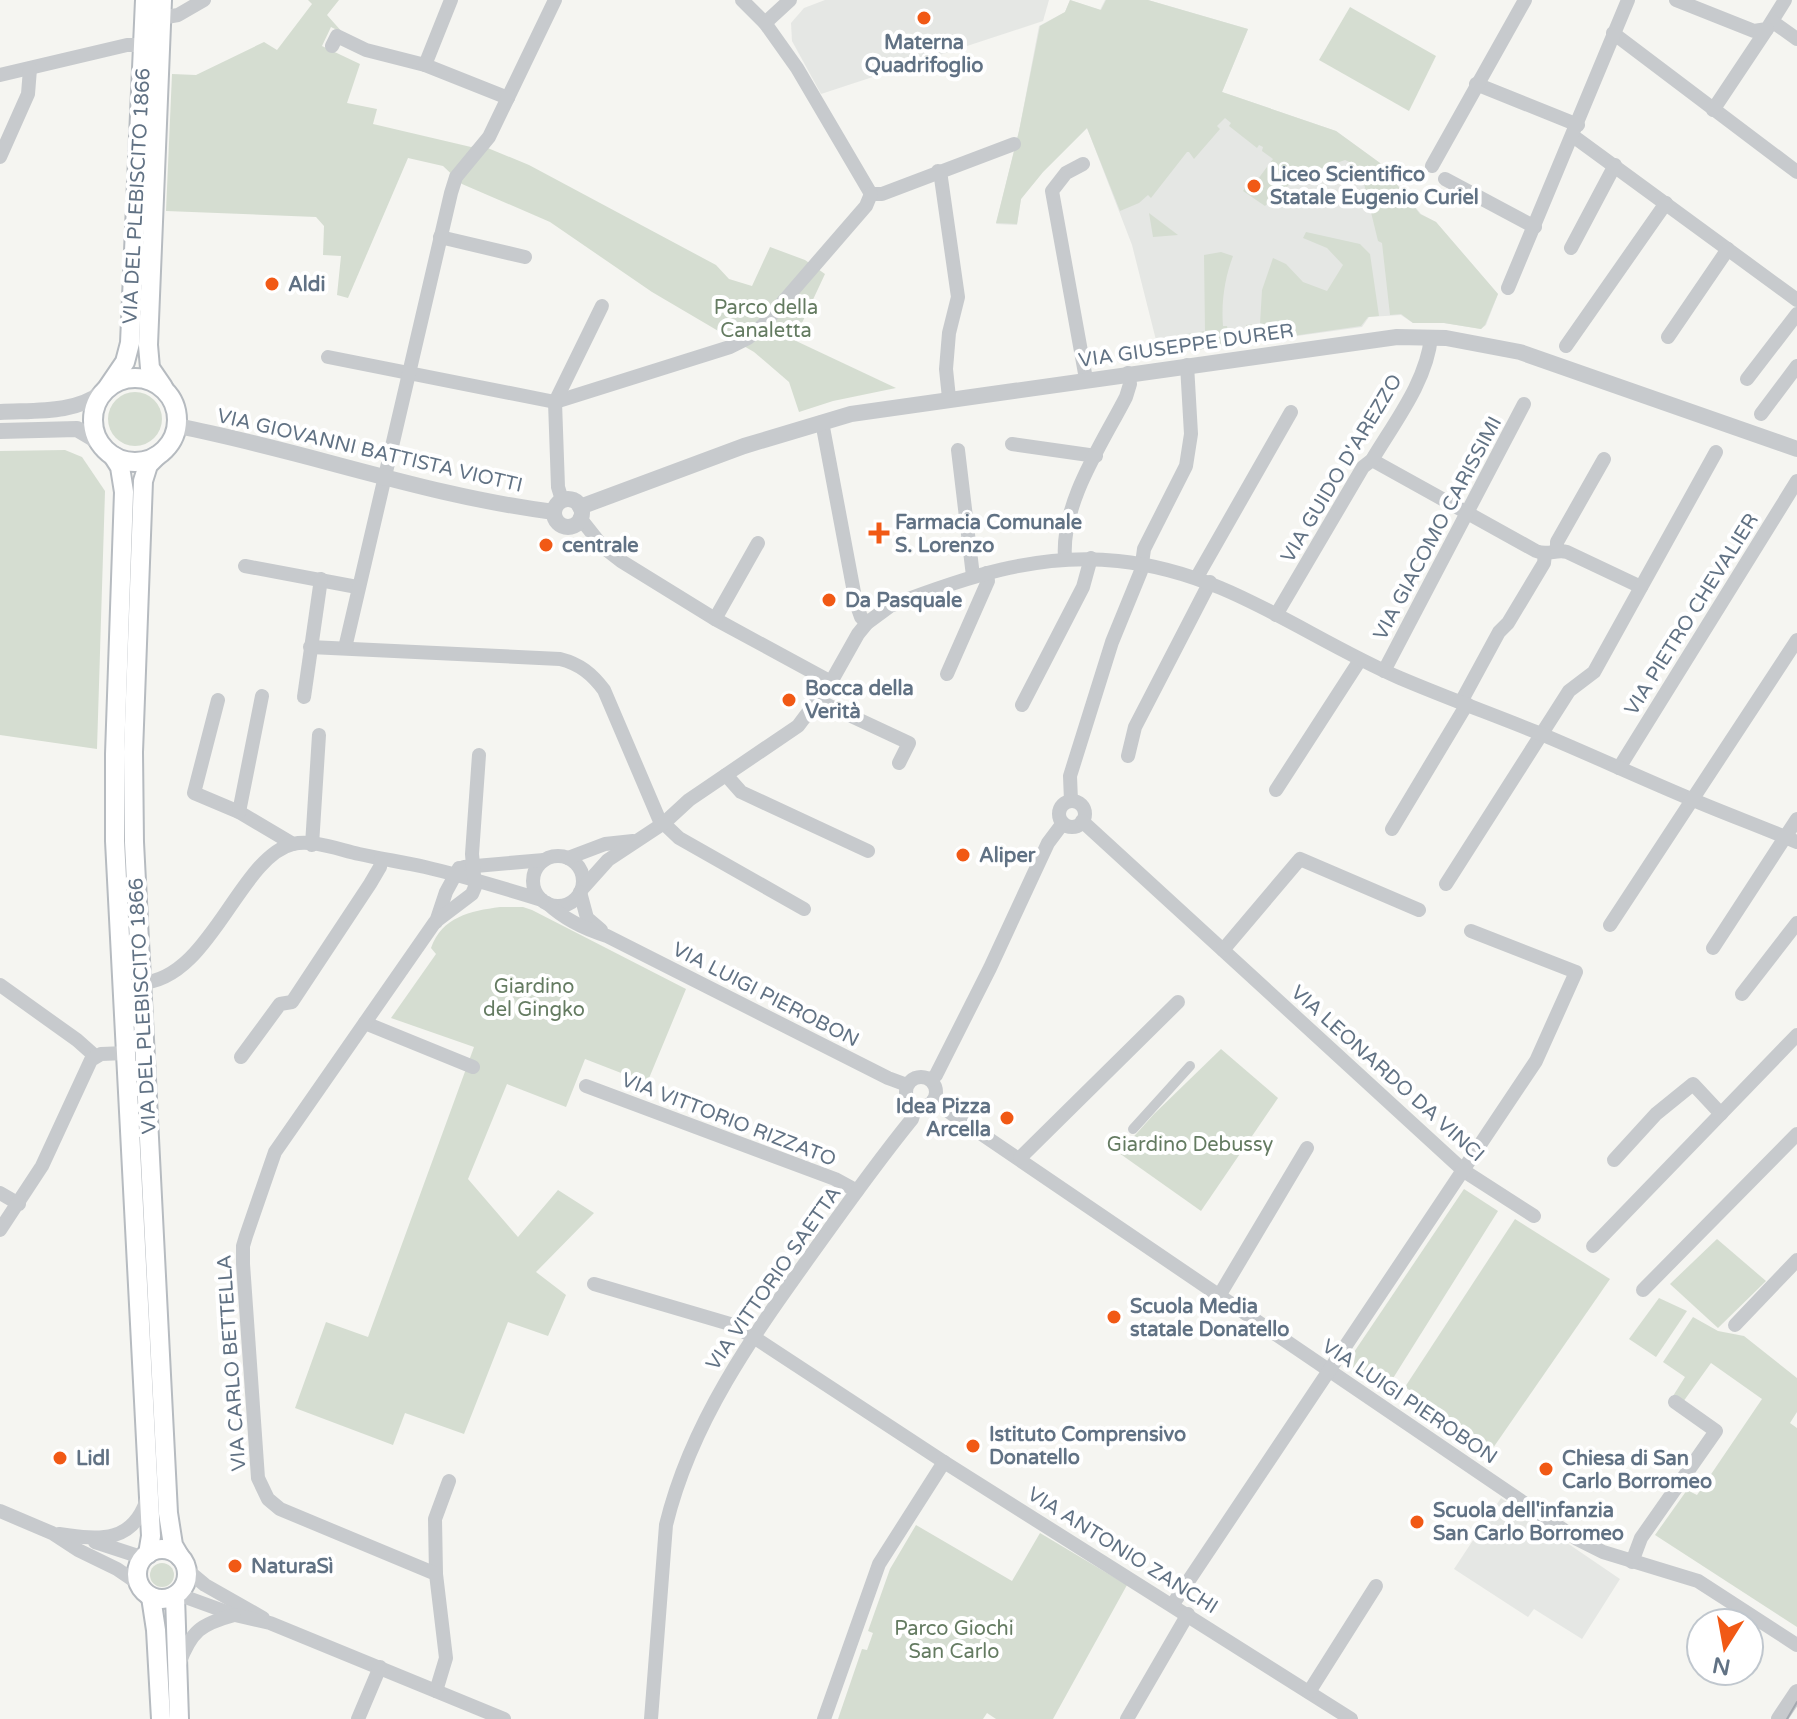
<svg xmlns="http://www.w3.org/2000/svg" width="1797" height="1719" font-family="'Varela Round',sans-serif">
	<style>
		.built { fill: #e5e7e4 }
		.green { fill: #d5ddd1 }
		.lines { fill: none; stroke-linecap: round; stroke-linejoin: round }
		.secondary-casing { stroke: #b6bbc0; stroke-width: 22 }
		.pedestrian { stroke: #c7cacd; stroke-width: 10 }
		.minor { stroke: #c7cacd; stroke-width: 14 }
		.tertiary { stroke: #c7cacd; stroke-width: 16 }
		.secondary { stroke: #fff; stroke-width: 18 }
		.tram { stroke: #a4a9b0; stroke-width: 2 }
		.poi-dot { fill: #f15915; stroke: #fff; stroke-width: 3 }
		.labels { text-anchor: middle; stroke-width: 8; stroke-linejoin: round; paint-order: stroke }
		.poi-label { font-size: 20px; font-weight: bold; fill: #617284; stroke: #fff; text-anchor: start }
		.street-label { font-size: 20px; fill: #617284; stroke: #fff }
		.park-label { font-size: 20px; fill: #647b61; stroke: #fff }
	</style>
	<rect width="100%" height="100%" fill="#f5f5f1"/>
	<g class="built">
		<polygon points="825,0 1049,0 1043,21 821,94 792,41 791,23 804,8"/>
		<polygon points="1070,0 1100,10 1105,0 1148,0 1248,29 1222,92 1336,131 1380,163 1421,214 1436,222 1498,294 1486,325 1481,329 1444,323 1413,323 1401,315 1369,317 1362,327 1196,350 1184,348 1174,337 1156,340 1132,245 1087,128 1043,172 1021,199 1017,225 996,224 1019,131 1039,26 1065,12"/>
		<polygon points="1501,1498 1620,1579 1582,1639 1534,1609 1528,1617 1454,1569"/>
	</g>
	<g class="green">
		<polygon points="308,0 339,0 327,15 343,33 331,27 322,46 360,64 347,103 377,109 373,124 471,147 478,144 529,165 716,265 729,279 752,286 770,247 805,260 825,274 794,340 896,388 833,401 799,412 789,382 754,352 652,292 550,222 462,184 443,166 408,158 348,298 337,295 341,256 323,255 324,226 316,217 166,211 172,74 196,75 264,42 277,50 312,4"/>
		<path d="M1070,0L1101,10L1106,0H1148L1248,29L1222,92L1336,131L1380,163L1420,214L1436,222L1498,294L1485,325L1481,329L1444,323H1413L1401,314L1390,315L1382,243L1378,241L1360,167L1345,160C1308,173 1295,176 1265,206L1243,191L1253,177L1258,179L1273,159L1262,151L1263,147L1259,145L1257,148L1229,126L1231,123L1225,118L1217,126L1220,129L1194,159L1189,152H1187L1151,198L1148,195L1139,203L1120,211L1087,128L1043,172L1021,199L1017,224L996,223L1019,131L1040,26L1065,12Z"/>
		<polygon points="1350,7 1436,56 1409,111 1319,60"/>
		<polygon points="1149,213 1178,235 1153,237"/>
		<path d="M1306,232L1360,244L1370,254L1379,316L1368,317L1361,326L1196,350L1179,344L1175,336L1205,331L1204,255L1221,252L1233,256C1225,277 1221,302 1223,326H1227L1228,333H1246V325L1260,324L1262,290L1273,258L1286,264L1303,282L1327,291L1343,265L1327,248L1303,238Z"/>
		<circle cx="135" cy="419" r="27"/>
		<polygon points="65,450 82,457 105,491 97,749 0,735 0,451"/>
		<path d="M500,907H523L532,910L686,989L647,1083L585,1059L566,1107L507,1084L468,1179L518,1237L558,1190L594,1213L536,1272L566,1295L548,1336L508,1322L464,1434L405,1413L393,1445L295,1408L326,1322L368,1337L474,1047L391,1018L436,954L431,948C442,917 470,911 500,907Z"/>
		<polygon points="1221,1049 1278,1098 1201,1211 1119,1153 1154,1114"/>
		<polygon points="1464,1189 1498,1211 1385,1391 1346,1364"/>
		<polygon points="1515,1219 1610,1279 1493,1448 1405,1387"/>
		<polygon points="1717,1239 1766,1281 1718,1328 1670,1284"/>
		<polygon points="1659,1298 1687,1311 1656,1357 1629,1339"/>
		<polygon points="1693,1317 1718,1331 1744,1336 1797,1378 1797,1412 1790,1423 1797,1428 1797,1627 1655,1535 1687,1490 1697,1495 1762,1399 1711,1363 1683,1402 1673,1396 1685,1377 1663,1362"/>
		<polygon points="916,1525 1012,1581 1040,1533 1127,1585 1053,1719 996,1719 987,1713 983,1719 838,1719 862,1649 867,1650 873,1633 868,1631 890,1569"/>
		<circle cx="162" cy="1575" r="12"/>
	</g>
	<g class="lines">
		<g class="secondary-casing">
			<g id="secondary">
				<polyline points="162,0 148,345 150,368 163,387"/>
				<circle cx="135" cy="420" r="42"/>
				<polyline points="108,387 125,362 130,343 145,0"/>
				<polyline points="113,456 120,467 124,492 115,754 115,841 151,1536 148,1554"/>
				<polyline points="157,456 148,465 143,481 133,752 134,842 168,1513 173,1545 180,1557"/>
				<circle cx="162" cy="1574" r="25"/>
				<polyline points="175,1596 179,1719"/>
				<polyline points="151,1597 156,1630 161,1719"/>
			</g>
		</g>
		<polyline class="pedestrian" points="1133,1129 1190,1066"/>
		<g class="minor">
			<polyline points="742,0 765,23 797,68 871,194"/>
			<polyline points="1676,0 1754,31 1767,29 1785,0"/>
			<polyline points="161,18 178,15 204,0"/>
			<polyline points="1773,22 1797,39"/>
			<polyline points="765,23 790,0"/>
			<polyline points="1613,33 1797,172"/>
			<polyline points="332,46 337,36 366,50 425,65 508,98"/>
			<polyline points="425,65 451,0"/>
			<polyline points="0,75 127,45 143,45"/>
			<polyline points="1476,84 1578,125"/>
			<polyline points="1713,110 1767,29"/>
			<polyline points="1573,136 1797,300"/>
			<polyline points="0,157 28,94 30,69"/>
			<polyline points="1083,164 1066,173 1052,191 1086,379"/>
			<polyline points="1432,166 1525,0"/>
			<polyline points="938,171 941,178 958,297 949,333 946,369 949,398"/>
			<polyline points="1445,179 1535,227"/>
			<polyline points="871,194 882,194 1014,144"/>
			<polyline points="440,237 525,257"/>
			<polyline points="1571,248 1615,165"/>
			<polyline points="1508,288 1628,0"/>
			<polyline points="1668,337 1728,249"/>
			<polyline points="1566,346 1666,203"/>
			<polyline points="328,357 555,402 730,347 748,338 763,325 866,206 871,194"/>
			<polyline points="1747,379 1797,314"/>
			<polyline points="1761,414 1797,366"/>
			<polyline points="822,422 856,603 861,617 867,623"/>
			<polyline points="1012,444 1096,456"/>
			<polyline points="958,450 973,576"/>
			<path d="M1372,460L1536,551C1547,556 1556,549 1567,552L1641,587"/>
			<polyline points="562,500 558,487 555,402 602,306"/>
			<polyline points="580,518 603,547 621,561 715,619 831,682"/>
			<polyline points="1557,550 1557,542 1604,459"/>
			<path d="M1065,558C1061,503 1102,444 1126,397L1130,384L1128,373"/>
			<polyline points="245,566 357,587"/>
			<polyline points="1197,577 1291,412"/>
			<path d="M1276,615L1363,467L1372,460C1394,423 1427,381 1431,337"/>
			<polyline points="715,619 758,543"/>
			<path d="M310,647L560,659C580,664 592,674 604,690L659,819L679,838L804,909"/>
			<polyline points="345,648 451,193 456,177 489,137 555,0"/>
			<polyline points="1384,671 1524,404"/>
			<polyline points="947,674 988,581 987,573"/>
			<polyline points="304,697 321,579"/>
			<polyline points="218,700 194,793 239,812 293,844"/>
			<polyline points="819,701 909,743 899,763"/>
			<polyline points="1461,702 1499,632 1508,623 1544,563 1545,554"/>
			<polyline points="1022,705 1083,587 1091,558"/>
			<polyline points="1128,756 1135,727 1210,582"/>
			<polyline points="1619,768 1797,481"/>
			<polyline points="726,775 741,792 868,851"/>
			<polyline points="1276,790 1360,660"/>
			<polyline points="1071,801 1070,776 1112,642 1141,571 1144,549 1186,466 1191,434 1187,365"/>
			<circle cx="1072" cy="814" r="13"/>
			<polyline points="239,812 262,696"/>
			<polyline points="1082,821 1464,1171 1534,1216"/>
			<polyline points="1392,829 1467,704"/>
			<polyline points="312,845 319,735"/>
			<circle cx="558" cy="881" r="25"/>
			<polyline points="568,858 605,844 633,841"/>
			<polyline points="464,867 544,860"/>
			<polyline points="1446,884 1569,691 1594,672 1716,452"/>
			<path d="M582,889L608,860L664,823L689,800L798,726L831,682L858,634L867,623L890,606C963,578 1038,552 1118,561C1227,572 1303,636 1400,678C1447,698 1494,715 1541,734C1591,755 1641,778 1691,799C1726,814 1762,827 1797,842"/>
			<polyline points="580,892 587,918 601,930"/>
			<path d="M547,903C564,919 584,929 607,936L888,1078L907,1085"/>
			<polyline points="436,922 446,892 459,868"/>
			<polyline points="1610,925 1797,640"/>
			<polyline points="1713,948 1797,819"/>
			<polyline points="1223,950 1300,859 1419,910"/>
			<path d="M140,983C210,981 239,857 293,844C312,839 340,850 359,854C381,859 403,862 425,867C464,876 503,888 542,900"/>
			<polyline points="0,985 77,1040 95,1056"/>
			<polyline points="1742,994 1797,923"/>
			<polyline points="365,1023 473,1067"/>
			<polyline points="241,1057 280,1004 292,1002 370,884 380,867 381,859"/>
			<circle cx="921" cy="1092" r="15"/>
			<polyline points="931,1080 936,1075 990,968 1048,843 1063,823"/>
			<polyline points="586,1086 835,1179 857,1191"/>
			<polyline points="933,1101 1577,1539 1603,1552 1698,1581 1797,1645"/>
			<polyline points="1020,1158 1178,1002"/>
			<polyline points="1614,1160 1656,1114 1693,1084 1721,1114"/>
			<polyline points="0,1193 19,1204"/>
			<polyline points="0,1230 42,1166 91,1060 101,1054 126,1053"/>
			<polyline points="1593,1246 1797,1035"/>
			<polyline points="594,1284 730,1324 752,1336 944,1462 1351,1719"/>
			<polyline points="1643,1290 1797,1134"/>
			<polyline points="1219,1296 1307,1148"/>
			<polyline points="1735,1325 1797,1260"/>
			<polyline points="0,1511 52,1533 78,1550 117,1569 139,1584"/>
			<path d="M59,1534C100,1540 134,1544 148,1496"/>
			<polyline points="95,1542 144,1558"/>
			<polyline points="1632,1562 1641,1538 1716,1431 1675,1402"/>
			<polyline points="187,1570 205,1585 263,1618"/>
			<polyline points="436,1574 435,1519 449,1481"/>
			<polyline points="177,1594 235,1615 270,1623 504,1719"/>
			<polyline points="1173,1604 1536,1061 1576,972 1471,931"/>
			<path d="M179,1664C191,1631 201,1624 234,1615"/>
			<polyline points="436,1691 446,1658 436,1574 280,1509 268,1499 258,1478 243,1264 243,1246 246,1236 275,1152 435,922 472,894 475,887 472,854 479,755"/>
			<polyline points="1309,1692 1376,1586"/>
			<polyline points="358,1719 380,1667"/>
			<path d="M651,1719L666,1525C691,1422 752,1337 813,1252C845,1207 877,1162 912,1119L916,1106"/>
			<polyline points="824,1719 879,1564 944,1462"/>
			<polyline points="1127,1719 1188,1614"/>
		</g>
		<g class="tertiary">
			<path d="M0,412C35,410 74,414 103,392"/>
			<path d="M177,426C303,450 426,496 554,512"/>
			<polyline points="0,431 77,429 99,442"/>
			<circle cx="568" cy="513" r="14"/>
			<polyline points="580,507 744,446 851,414 1397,337 1446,338 1520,352 1797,449"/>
			<polyline points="1779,1719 1797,1692"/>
		</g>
		<use href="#secondary" class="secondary"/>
		<polyline class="tram" points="1787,1719 1797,1702"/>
	</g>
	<g class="poi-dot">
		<circle cx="924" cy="18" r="8"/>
		<circle cx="1254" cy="186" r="8"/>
		<circle cx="272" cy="284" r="8"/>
		<path d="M875 521h8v8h8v8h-8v8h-8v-8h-8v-8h8z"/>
		<circle cx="546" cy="545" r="8"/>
		<circle cx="829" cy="600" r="8"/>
		<circle cx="789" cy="700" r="8"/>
		<circle cx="963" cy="855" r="8"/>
		<circle cx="1007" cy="1118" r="8"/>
		<circle cx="1114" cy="1317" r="8"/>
		<circle cx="973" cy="1446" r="8"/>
		<circle cx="60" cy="1458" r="8"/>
		<circle cx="1546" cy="1469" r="8"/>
		<circle cx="1417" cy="1522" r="8"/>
		<circle cx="235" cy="1566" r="8"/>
	</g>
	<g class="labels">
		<g class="poi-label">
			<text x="924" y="49" text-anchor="middle">Materna<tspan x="924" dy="23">Quadrifoglio</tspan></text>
			<text x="1270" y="181">Liceo Scientifico<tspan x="1270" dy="23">Statale Eugenio Curiel</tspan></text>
			<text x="288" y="291">Aldi</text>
			<text x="895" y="529">Farmacia Comunale<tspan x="895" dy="23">S. Lorenzo</tspan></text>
			<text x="562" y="552">centrale</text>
			<text x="845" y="607">Da Pasquale</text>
			<text x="805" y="695">Bocca della<tspan x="805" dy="23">Verità</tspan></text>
			<text x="979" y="862">Aliper</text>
			<text x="991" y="1113" text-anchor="end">Idea Pizza<tspan x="991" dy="23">Arcella</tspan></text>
			<text x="1130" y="1313">Scuola Media<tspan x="1130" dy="23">statale Donatello</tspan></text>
			<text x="989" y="1441">Istituto Comprensivo<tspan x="989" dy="23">Donatello</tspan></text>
			<text x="76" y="1465">Lidl</text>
			<text x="1562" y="1465">Chiesa di San<tspan x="1562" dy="23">Carlo Borromeo</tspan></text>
			<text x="1433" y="1517">Scuola dell'infanzia<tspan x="1433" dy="23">San Carlo Borromeo</tspan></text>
			<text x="251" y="1573">NaturaSì</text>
		</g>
		<g class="street-label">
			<text transform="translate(136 196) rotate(-87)" y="7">VIA DEL PLEBISCITO 1866</text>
			<text transform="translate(1186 345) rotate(-8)" y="7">VIA GIUSEPPE DURER</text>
			<text transform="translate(370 450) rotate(13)" y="7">VIA GIOVANNI BATTISTA VIOTTI</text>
			<text transform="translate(1341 468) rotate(-59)" y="7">VIA GUIDO D'AREZZO</text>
			<text transform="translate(1437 528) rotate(-62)" y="7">VIA GIACOMO CARISSIMI</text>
			<text transform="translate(1691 614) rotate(-58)" y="7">VIA PIETRO CHEVALIER</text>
			<text transform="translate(766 994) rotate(27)" y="7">VIA LUIGI PIEROBON</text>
			<text transform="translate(142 1006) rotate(-93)" y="7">VIA DEL PLEBISCITO 1866</text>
			<text transform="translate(1388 1073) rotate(42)" y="7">VIA LEONARDO DA VINCI</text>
			<text transform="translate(729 1119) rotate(21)" y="7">VIA VITTORIO RIZZATO</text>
			<text transform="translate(773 1278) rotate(-55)" y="7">VIA VITTORIO SAETTA</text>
			<text transform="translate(231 1363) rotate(-94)" y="7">VIA CARLO BETTELLA</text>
			<text transform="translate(1410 1401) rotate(34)" y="7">VIA LUIGI PIEROBON</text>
			<text transform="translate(1123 1550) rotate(32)" y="7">VIA ANTONIO ZANCHI</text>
		</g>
		<g class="park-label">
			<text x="766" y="314">Parco della<tspan x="766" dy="23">Canaletta</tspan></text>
			<text x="534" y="993">Giardino<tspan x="534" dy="23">del Gingko</tspan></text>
			<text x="1190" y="1151">Giardino Debussy</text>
			<text x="954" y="1635">Parco Giochi<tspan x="954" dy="23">San Carlo</tspan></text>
		</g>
	</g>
	<g transform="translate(1725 1647) rotate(191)"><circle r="38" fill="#ffffff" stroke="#c0c7ce" stroke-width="2"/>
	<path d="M0-6L14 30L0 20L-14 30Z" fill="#f15915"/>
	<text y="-12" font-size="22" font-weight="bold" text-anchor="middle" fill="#617284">N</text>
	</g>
</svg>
